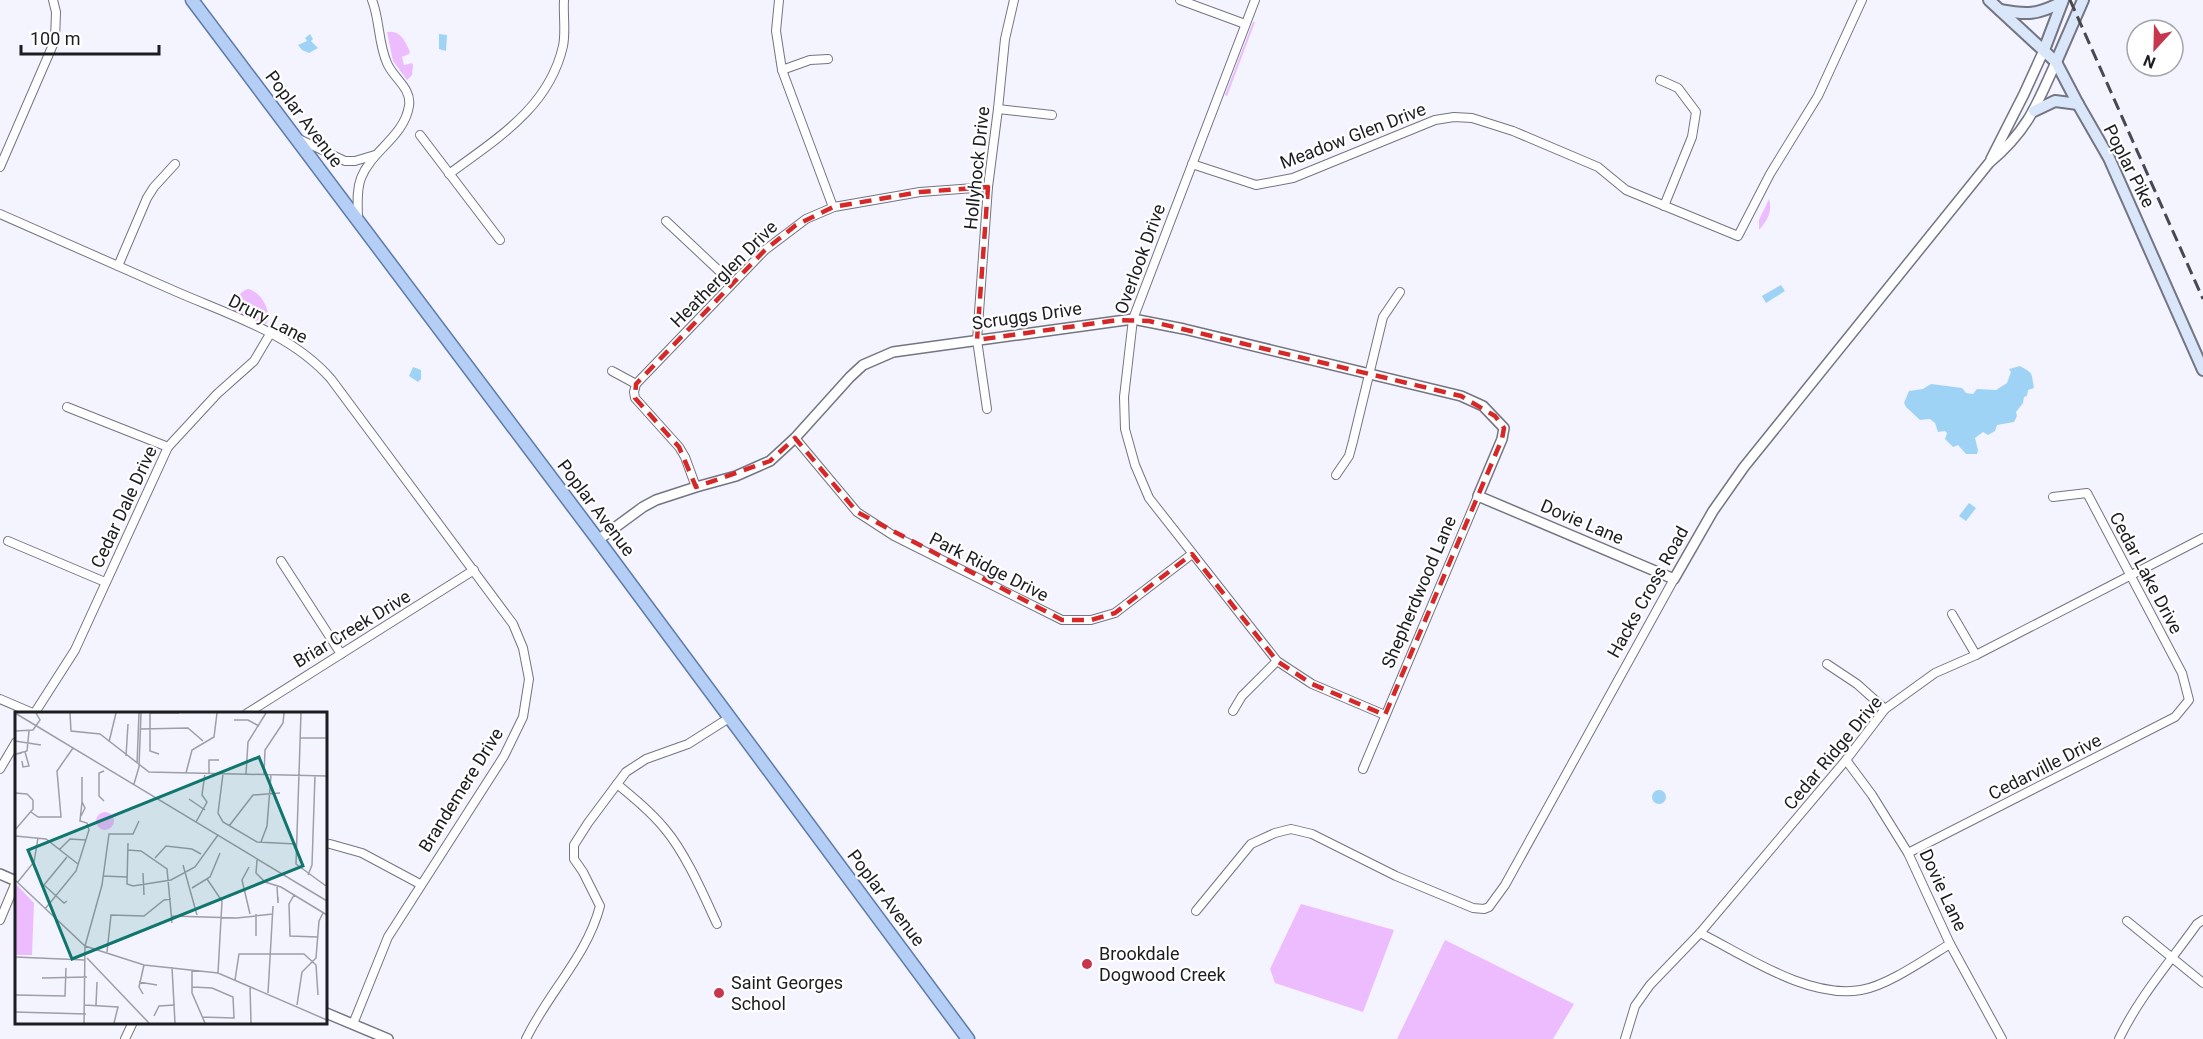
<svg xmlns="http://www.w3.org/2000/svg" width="2203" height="1039" font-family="Roboto,sans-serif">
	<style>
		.green { fill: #edbcfe }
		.water { fill: #9ed3f6 }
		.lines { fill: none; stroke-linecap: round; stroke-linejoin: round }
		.minor-casing { stroke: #737580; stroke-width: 10 }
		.tertiary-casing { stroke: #737580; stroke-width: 12 }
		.secondary-casing { stroke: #737580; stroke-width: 14 }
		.primary-casing { stroke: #5e7ba7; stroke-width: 15 }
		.minor { stroke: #fff; stroke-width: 8 }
		.tertiary { stroke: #fff; stroke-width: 9 }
		.secondary { stroke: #dae7fa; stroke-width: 10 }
		.primary { stroke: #b4cef5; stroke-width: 12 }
		.rail { stroke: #48494f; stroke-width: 3; stroke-dasharray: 12 6; stroke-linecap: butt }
		.marked { fill: none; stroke: #d62828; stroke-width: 4.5; stroke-dasharray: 12 8; stroke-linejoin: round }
		.poi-dot { fill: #c6364c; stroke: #fff; stroke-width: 2 }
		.labels { text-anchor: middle; stroke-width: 4.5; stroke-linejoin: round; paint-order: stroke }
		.street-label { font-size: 18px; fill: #1c1d21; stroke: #fff }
		.poi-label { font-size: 18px; fill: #1c1d21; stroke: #fff; text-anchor: start }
		.inset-road { fill: none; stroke: #9d9ea6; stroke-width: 1.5 }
		.view { fill: #0f766e; fill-opacity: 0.15; stroke: #0f766e; stroke-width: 3 }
		.inset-edge { fill: none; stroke: #1c1d21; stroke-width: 3 }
	</style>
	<rect width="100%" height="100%" fill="#f3f4ff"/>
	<g class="green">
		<polygon points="1253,22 1255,22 1227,96 1225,95"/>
		<path d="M387,32C401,30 405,41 410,52L409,54L402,57L404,65L412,63L413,65L412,75L407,80L393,61Z"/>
		<path d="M1769,199C1773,211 1767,221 1759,230V220Z"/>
		<path d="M249,289C262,294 267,305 269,318L266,324L234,311C237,303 238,290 249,289Z"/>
		<polygon points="1301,904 1394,930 1363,1012 1275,983 1270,969"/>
		<polygon points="1445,940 1574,1004 1553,1039 1397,1039"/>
	</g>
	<g class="water">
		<polygon points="310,34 313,39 311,41 318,48 309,53 302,50 298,45 307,41 305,38"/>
		<polygon points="439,34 447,35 446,51 439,49"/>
		<polygon points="1781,285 1785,291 1766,303 1762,296"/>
		<path d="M2020,366C2034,374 2031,372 2034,388L2028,390L2027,396L2024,397L2023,403L2016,412L2017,416L2014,422L1997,425L1995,431L1988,435L1983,432L1975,438L1978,450L1977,454H1966L1958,445L1953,447L1945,439L1947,433L1945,431L1938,432L1935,423L1930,419L1920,420L1906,407L1904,403L1909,391L1923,389L1931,384L1962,388L1966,393L1973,394L1977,389L1996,390L2007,383L2011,372L2009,369Z"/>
		<polygon points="413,367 421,370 421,379 418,382 409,376"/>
		<polygon points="1969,503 1976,508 1966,521 1959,516"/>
		<circle cx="1659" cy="797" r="7"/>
	</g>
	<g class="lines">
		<g class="minor-casing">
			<g id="minor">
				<polyline points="779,0 776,31 782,70 833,207"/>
				<polyline points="1180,0 1245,24"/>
				<polyline points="1255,0 1133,319 1124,397 1125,429 1135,465 1149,498 1277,661 1312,684 1385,715"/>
				<polyline points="782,70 810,60 828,59"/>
				<polyline points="1660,80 1678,88 1696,112 1692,137 1664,206"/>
				<polyline points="998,109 1052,115"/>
				<polyline points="420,135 500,240"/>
				<polyline points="299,139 345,161 355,161 375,155"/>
				<polyline points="1192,164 1256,185 1293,178 1435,120 1454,117 1472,118 1513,131 1598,167 1626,190 1738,236 1770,174 1818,96 1862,0"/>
				<polyline points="0,167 55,40 56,12 53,0"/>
				<path d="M449,174C496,139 549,108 563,46C566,32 563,15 564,0"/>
				<path d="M0,214C59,240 118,266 177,292C230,315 292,334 331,379L513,624L523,648L529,679L523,717L504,756L388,937L353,1024"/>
				<path d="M358,220C358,206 356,191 361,178C372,150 404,137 409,106C412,88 393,78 387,63C378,43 380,20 372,0"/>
				<polyline points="666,221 732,283"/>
				<polyline points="118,266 147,198 154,187 175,164"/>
				<polyline points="612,371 636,384 634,392 635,398 679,447 685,457 696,487"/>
				<polyline points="636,384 765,250 806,219 834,207 920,192 988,187"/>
				<polyline points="67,407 168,447"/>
				<polyline points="987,409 977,340 988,187 998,109 1005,39 1014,0"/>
				<polyline points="795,438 857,512 894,536 1062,620 1091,620 1115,613 1192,554"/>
				<polyline points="1336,475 1349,456 1353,441 1383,317 1400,292"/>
				<polyline points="8,541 105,582"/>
				<polyline points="281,561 341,654"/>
				<polyline points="1952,614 1976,655"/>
				<polyline points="1827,664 1857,684 1885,709"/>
				<polyline points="0,699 35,714"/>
				<polyline points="1233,711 1242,696 1277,661"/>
				<polyline points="34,714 75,650 168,447 217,394 254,361 270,334"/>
				<polyline points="246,714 474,570"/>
				<polyline points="1846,760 1872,795 1908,853 1950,944 2002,1039"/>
				<polyline points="0,769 16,742"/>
				<polyline points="1363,769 1478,496"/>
				<path d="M617,784C634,798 651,812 665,829C686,854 703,894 717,924"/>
				<polyline points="330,844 362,853 420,884"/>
				<polyline points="1908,853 2175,717 2189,700 2182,673 2087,493 2053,497"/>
				<polyline points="1196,911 1251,844 1275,833 1291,829 1312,834 1396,876 1473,908 1484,909 1489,907 1505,885 1674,579"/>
				<polyline points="0,920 16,882"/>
				<polyline points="2127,921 2203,983"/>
				<path d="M1700,933C1746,956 1808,999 1861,990C1887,986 1927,958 1950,944"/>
				<polyline points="125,1039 133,1022"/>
				<path d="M526,1039C548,993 587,956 600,906L583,872L574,859V845L588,823L626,772L646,759L688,744L729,718"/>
				<polyline points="1625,1039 1635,1006 1650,985 1700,933 1846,760 1885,709 1935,673 1976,655 2203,538"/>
				<path d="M2119,1039C2139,997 2170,962 2197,924L2203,920"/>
			</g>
		</g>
		<g class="tertiary-casing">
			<g id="tertiary">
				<polyline points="1991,159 2024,94 2044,50"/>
				<path d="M598,540L643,507L656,500L696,487L736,476L770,461L795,438L850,377L863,365L893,352L1133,319L1184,329L1461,396L1483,406L1504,428L1502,439L1478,496L1674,579L1713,511L1744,467L1989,163C2027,131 2036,107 2056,62"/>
				<polyline points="0,874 16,881"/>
				<polyline points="326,1013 388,1039"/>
			</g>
		</g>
		<g class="secondary-casing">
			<g id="secondary">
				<polyline points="1989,0 2056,62 2078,104 2109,158 2203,370"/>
				<path d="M2000,10C2027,15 2037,15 2062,2"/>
				<polyline points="2044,50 2063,0"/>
				<polyline points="2056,62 2083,0"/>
				<polyline points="2034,111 2055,101 2078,104"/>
			</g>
		</g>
		<g class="primary-casing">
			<polyline id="primary" points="192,0 598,540 968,1039"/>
		</g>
		<use href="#minor" class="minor"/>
		<use href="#tertiary" class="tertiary"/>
		<use href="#secondary" class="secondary"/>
		<use href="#primary" class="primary"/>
		<polyline class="rail" points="2070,0 2203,299"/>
	</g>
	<path class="marked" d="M988,187L977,340L1118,320L1149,321L1461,396L1495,416L1504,428L1502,439L1385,715L1312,684L1277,661L1192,554L1115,613L1091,620H1062L857,512L795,438L770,461L696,487L679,447L635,398L636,384L765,250L796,225L833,207L920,192Z"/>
	<g class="poi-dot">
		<circle cx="1087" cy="964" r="6"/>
		<circle cx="719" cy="993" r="6"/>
	</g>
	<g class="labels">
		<g class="street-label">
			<text transform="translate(304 119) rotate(53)" y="6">Poplar Avenue</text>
			<text transform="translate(1353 136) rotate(-21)" y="6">Meadow Glen Drive</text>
			<text transform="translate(2129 166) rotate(63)" y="6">Poplar Pike</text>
			<text transform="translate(977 168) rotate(-84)" y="6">Hollyhock Drive</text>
			<text transform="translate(1140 259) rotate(-70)" y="6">Overlook Drive</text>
			<text transform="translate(724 274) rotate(-45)" y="6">Heatherglen Drive</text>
			<text transform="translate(1027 316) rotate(-8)" y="6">Scruggs Drive</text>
			<text transform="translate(268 319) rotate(27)" y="6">Drury Lane</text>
			<text transform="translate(124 507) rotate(-65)" y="6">Cedar Dale Drive</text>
			<text transform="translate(596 508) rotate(53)" y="6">Poplar Avenue</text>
			<text transform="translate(1582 522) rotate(23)" y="6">Dovie Lane</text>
			<text transform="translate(989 567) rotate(27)" y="6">Park Ridge Drive</text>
			<text transform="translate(2146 573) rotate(62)" y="6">Cedar Lake Drive</text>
			<text transform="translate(1419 592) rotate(-67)" y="6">Shepherdwood Lane</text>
			<text transform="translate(1648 592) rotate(-61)" y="6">Hacks Cross Road</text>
			<text transform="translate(352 629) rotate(-31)" y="6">Briar Creek Drive</text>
			<text transform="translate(1833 753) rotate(-50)" y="6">Cedar Ridge Drive</text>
			<text transform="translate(2045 767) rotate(-27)" y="6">Cedarville Drive</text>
			<text transform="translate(461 790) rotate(-58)" y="6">Brandemere Drive</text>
			<text transform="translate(1943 890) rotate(65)" y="6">Dovie Lane</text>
			<text transform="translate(886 898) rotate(53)" y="6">Poplar Avenue</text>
		</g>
		<g class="poi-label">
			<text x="1099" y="960">Brookdale<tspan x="1099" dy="21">Dogwood Creek</tspan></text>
			<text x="731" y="989">Saint Georges<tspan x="731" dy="21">School</tspan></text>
		</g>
	</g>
	<g transform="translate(15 712)">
		<rect width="312" height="312" fill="#f3f4ff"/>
		<path d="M81 109a9 9 0 1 1 18 0a9 9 0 1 1-18 0ZM0,171L19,191L17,243H0Z" fill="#edbcfe"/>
		<path class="inset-road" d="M0,1L312,189M55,1L56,19L85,22L134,60L312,64M286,1L281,152L311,174M219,8H233L244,14M125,17L173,16L188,29M0,19L18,18L25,8L21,1M285,26H312M0,29L26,33M94,30L101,1M7,41L1,42L12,39L14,19M144,42L135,39V1H164M111,44L113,12M7,49L8,55L14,54L10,40M122,52L124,1M89,59L84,61V84L89,89M171,61L177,38L199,25L202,1M194,61V48H204M208,62L203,101L208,110L242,130L281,132M231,62L233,30L251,1M249,62L250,38L268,11L269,1M119,72L124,55L126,1M0,81L12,82L18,88M174,87L190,98M67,90V65M16,100L23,105H46L42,59L58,36M181,110L192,90L187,83L190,61M214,114L238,83L265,81M0,118L18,97V88M0,124L31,127L63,152M246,130L252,114L256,63M113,131L112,172L118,174L156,168L180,155L203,123M44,138L55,127L71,128M113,138L126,139L152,157L157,211M140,146L151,134L177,137L186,142M242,148L241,161L250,170L266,175L312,203M168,153L182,203M234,155L227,168L235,202M128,161L129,183M293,163L297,153L300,63M88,164L112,165M192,167L207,189L203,261M0,168L70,234L129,253L203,261L312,308M2,171L19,150L23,126M262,175L263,191V185M177,176L195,165L205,141M279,183L274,192L275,224L303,225M52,189L49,191L29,173L52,145M30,197L61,159L74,118L72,111L65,109L67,90L70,96L66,104M157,204L222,206L258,202M241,224V202M70,234L87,173L94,122H118L124,109M92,240L96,203L129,204L149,188L156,187M0,245L70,248M72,246L134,311M157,255L160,311M177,258V281L190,311M27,266L72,265M220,268L224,242H289L301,253L303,283M124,270L142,273M235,274L236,311M177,275L197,276L218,285L219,306L187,305M253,281L258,194M128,282L124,275L129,253M0,283L50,284L51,256M69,293L103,295L99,311M81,293L82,270M282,293L287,260L301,246L304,209L308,201M0,300L71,302M139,304L144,294L160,293M69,311L70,234"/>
		<path class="view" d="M244,45L288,154L57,247L13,138Z"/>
		<rect width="312" height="312" class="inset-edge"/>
	</g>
	<g transform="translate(2155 48) rotate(202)"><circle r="28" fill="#ffffff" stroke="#a4a5a6" stroke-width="1.5"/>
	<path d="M0-4.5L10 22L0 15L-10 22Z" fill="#c6364c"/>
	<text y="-9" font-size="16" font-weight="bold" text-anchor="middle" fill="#1c1d21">N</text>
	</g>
	<path d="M21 45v9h138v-9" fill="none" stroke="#1c1d21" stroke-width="3"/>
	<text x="30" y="45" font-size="18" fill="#1c1d21" stroke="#ffffff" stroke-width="4.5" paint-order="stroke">100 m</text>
</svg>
